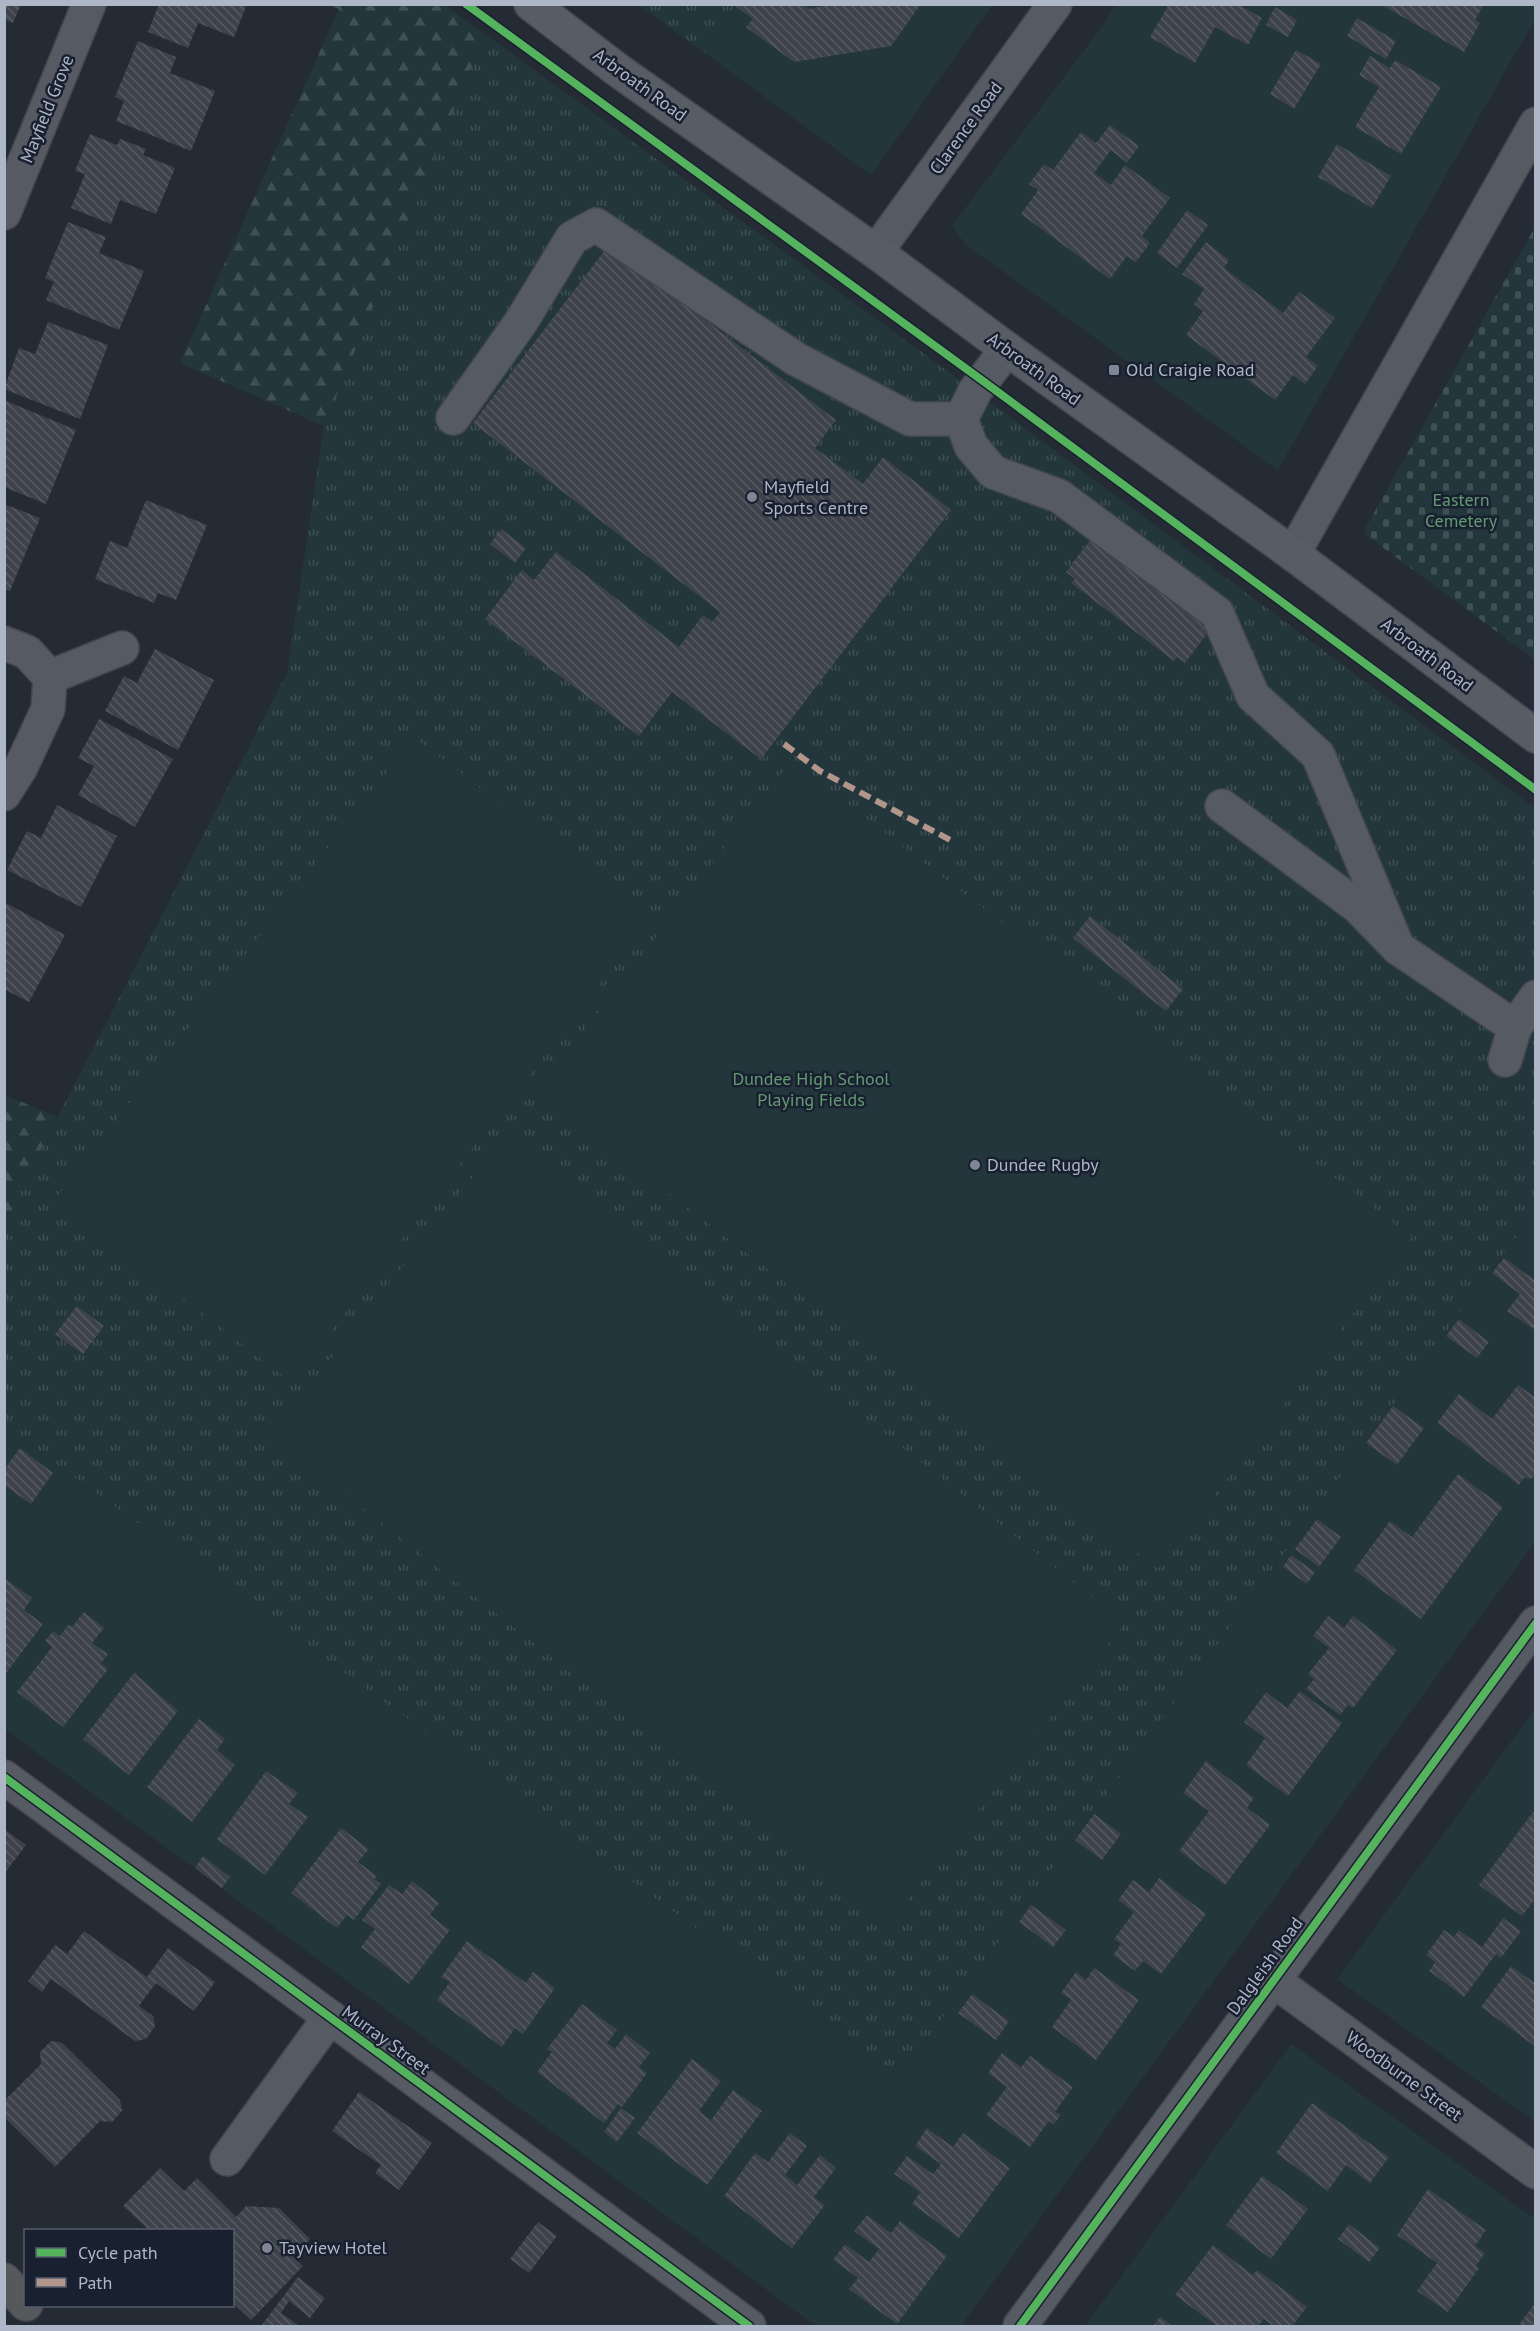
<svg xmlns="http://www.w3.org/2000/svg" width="1540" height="2331" font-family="'PT Sans',sans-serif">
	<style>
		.grass { fill: url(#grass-tufts) }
		.forest { fill: url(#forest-firs) }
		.cemetery { fill: url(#cemetery-stones) }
		.garden { fill: #22363b }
		.building { fill: url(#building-back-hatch) }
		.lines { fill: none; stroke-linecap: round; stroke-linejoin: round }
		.minor-casing { stroke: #42464e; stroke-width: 36 }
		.major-casing { stroke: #424851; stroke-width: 36 }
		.highway-casing { stroke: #424751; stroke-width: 36 }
		.minor { stroke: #565a63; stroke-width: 33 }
		.major { stroke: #585c65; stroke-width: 33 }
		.highway { stroke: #56595c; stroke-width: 33 }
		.quiet { stroke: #b2968c; stroke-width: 6; stroke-dasharray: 12 6; stroke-linecap: butt }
		.cycleway-casing { stroke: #192130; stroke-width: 11 }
		.cycleway { stroke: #56b35d; stroke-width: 8 }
		.poi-dot { fill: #7e8695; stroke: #192130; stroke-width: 2 }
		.labels { text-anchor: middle; stroke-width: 5; stroke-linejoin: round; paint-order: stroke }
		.street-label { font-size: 18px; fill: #aeb7c8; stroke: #192130 }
		.poi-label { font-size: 18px; fill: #aeb7c8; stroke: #192130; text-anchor: start }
		.park-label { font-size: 18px; fill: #639b72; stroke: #192130 }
	</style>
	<defs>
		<pattern id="grass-tufts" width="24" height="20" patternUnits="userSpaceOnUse" patternTransform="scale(1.5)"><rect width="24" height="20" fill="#22363b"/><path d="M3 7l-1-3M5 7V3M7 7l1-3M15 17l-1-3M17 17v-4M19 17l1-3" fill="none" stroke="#405156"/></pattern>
		<pattern id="forest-firs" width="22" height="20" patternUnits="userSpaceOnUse" patternTransform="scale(1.5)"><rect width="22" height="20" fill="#22363b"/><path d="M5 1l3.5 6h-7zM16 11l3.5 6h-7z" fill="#405156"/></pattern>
		<pattern id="cemetery-stones" width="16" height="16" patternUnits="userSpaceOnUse" patternTransform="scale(1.5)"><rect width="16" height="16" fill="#22363b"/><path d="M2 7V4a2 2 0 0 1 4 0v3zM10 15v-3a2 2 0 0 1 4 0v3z" fill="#405156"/></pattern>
		<pattern id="building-back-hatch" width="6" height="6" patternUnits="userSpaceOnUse" patternTransform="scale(1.5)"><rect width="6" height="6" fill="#3d424b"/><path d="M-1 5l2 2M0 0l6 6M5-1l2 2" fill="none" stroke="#565b63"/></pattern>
	</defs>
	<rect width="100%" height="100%" fill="#252b35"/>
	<g class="grass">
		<polygon points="639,5 738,5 705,53"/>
		<polygon points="485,34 975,391 1535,808 1535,1212 900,2076 5,1427 4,1221 287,673 324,426"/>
	</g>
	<g class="forest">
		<polygon points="328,5 444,5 485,34 324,426 180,363 339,9"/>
		<polygon points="5,1095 57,1117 5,1221"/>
	</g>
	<polygon class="cemetery" points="1535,227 1535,660 1366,535 1365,529"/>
	<g class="garden">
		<polygon points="738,5 992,5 871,175 705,53"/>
		<polygon points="1115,5 1535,5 1535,19 1278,470 965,244 952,226 1104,24"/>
		<polygon points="414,737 650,919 291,1382 55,1199"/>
		<polygon points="791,761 1412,1237 1158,1569 537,1092"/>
		<polygon points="506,1135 1125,1623 889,1923 270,1435"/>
		<polygon points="1535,1212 1535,1542 961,2326 816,2326 5,1729 5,1427 900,2076"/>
		<polygon points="1535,1709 1535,2122 1337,1979"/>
		<polygon points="1291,2044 1535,2219 1535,2326 1085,2326"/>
	</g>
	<g class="building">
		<polygon points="4,4 21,4 13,23 4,19"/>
		<polygon points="159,4 247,4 234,37 198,23 188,48 148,32"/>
		<polygon points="738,4 803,4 809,9 832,4 921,4 891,46 794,62 746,27 753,19 736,7"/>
		<polygon points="1169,4 1238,4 1262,18 1248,45 1215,27 1195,63 1150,37"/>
		<polygon points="1380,4 1484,4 1475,20 1480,23 1464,52"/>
		<polygon points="1275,7 1297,20 1288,37 1266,25"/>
		<polygon points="1357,18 1396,41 1386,59 1347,36"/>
		<polygon points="138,41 176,57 170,73 215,91 191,151 116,121 124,101 115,97"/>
		<polygon points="1296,50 1321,64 1294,109 1270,94"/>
		<polygon points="1370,56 1390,68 1395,60 1441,87 1401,154 1355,127 1379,87 1359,75"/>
		<polygon points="1110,125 1139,146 1127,163 1111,150 1094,173 1111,185 1125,165 1170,198 1142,236 1150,243 1136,262 1127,256 1110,279 1021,214 1038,190 1029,184 1044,164 1053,170 1081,132 1096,143"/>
		<polygon points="90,134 117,145 120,139 146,149 143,155 175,168 156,214 120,200 111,224 71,208 85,174 75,171"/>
		<polygon points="1337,144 1391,176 1372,208 1318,177"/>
		<polygon points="1187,210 1208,225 1177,268 1157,253"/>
		<polygon points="68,222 106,237 99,253 144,271 119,330 46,300 54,282 45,278"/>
		<polygon points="1206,242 1229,260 1224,268 1283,313 1299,292 1335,318 1306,357 1318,366 1305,384 1293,375 1275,400 1186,335 1203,311 1194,304 1204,289 1182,274"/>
		<polygon points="608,246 836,420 815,448 863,484 883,457 951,510 761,759 672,692 639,736 485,619 522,570 534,580 556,552 679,647 703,615 712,622 720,612 473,423"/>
		<polygon points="48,322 108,345 80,419 4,389 19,348 35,354"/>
		<polygon points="4,400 76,430 46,504 4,487"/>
		<polygon points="146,500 207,525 176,600 158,593 154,603 95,579 110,541 127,548"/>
		<polygon points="4,504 40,518 10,591 4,589"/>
		<polygon points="501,529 526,548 515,563 490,544"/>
		<polygon points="1090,540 1099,547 1102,542 1205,621 1201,625 1209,631 1185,663 1177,657 1174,661 1071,583 1075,579 1066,572"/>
		<polygon points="155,649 214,680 178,750 105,711 124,676 137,683"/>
		<polygon points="99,719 173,759 135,827 78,795 94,766 78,758"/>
		<polygon points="57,805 117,836 81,907 7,870 27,831 41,838"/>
		<polygon points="4,902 65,935 29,1002 4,989"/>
		<polygon points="1090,916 1183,989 1166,1011 1073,938"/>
		<polygon points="1504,1258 1536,1281 1536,1331 1507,1311 1520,1294 1492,1273"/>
		<polygon points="77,1306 104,1326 83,1354 55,1334"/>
		<polygon points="1459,1319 1489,1342 1477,1358 1446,1336"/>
		<polygon points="1518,1385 1536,1398 1536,1474 1531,1479 1524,1478 1519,1485 1437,1423 1459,1394 1492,1419"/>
		<polygon points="1393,1406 1424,1428 1397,1465 1366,1443"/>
		<polygon points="20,1448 53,1473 31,1504 4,1485 4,1470"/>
		<polygon points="1458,1474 1503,1507 1421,1619 1354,1570 1390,1521 1412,1537"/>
		<polygon points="1317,1519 1341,1537 1319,1567 1295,1549"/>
		<polygon points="1291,1555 1315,1572 1307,1584 1283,1567"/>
		<polygon points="4,1578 32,1598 24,1610 43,1624 4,1676"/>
		<polygon points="84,1612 104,1628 92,1643 108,1654 101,1663 108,1669 63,1727 17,1692 52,1647 45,1641 53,1631 60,1636 68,1625 72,1627"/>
		<polygon points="1328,1616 1344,1628 1353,1616 1397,1650 1353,1708 1348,1705 1340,1715 1306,1689 1314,1679 1308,1674 1329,1648 1313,1636"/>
		<polygon points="134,1673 178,1711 129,1775 83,1739"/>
		<polygon points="1300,1691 1342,1723 1288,1796 1246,1765 1265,1738 1244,1722 1266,1692 1287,1708"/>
		<polygon points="199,1719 225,1739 217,1750 235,1765 192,1822 147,1787"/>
		<polygon points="1206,1761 1254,1798 1247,1808 1270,1825 1225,1885 1179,1851 1209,1811 1183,1793"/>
		<polygon points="266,1771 298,1793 289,1804 308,1817 265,1875 217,1839"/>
		<polygon points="1533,1812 1536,1813 1536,1898 1522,1916 1479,1885"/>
		<polygon points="1094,1814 1121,1834 1102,1860 1075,1840"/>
		<polygon points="341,1828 369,1849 358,1862 377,1876 374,1879 381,1884 354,1920 347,1915 337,1928 291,1893"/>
		<polygon points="4,1829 26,1845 4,1874"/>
		<polygon points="203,1856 230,1877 222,1888 195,1868"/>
		<polygon points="1159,1878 1206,1914 1161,1974 1143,1961 1135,1971 1113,1955 1121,1944 1114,1939 1134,1912 1118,1900 1133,1880 1149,1892"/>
		<polygon points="412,1881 439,1903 430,1915 450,1930 409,1984 361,1947 375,1929 362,1920 389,1885 402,1894"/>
		<polygon points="1031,1905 1066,1930 1053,1947 1019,1922"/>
		<polygon points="1503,1918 1521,1931 1501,1958 1496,1954 1464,1997 1429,1971 1435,1962 1426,1955 1444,1930 1454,1937 1459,1930 1482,1947"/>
		<polygon points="84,1931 147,1977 168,1948 215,1982 194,2011 156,1983 139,2006 153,2016 155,2026 146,2039 135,2041 51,1979 42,1992 28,1981 55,1945 67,1954"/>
		<polygon points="467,1941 526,1983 533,1972 555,1988 523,2034 515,2028 502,2047 437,2000 450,1982 441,1977"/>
		<polygon points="1511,1966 1536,1984 1536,2047 1481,2007"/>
		<polygon points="1094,1968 1139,2000 1096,2060 1052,2027 1071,2000 1061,1993 1076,1972 1086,1980"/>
		<polygon points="972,1994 1009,2021 996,2040 958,2013"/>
		<polygon points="582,2004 617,2030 607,2043 615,2049 626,2034 650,2053 639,2067 647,2073 622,2107 618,2104 604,2123 537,2072 552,2052 547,2049"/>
		<polygon points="51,2041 62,2043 120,2100 122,2111 112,2122 100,2121 55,2167 4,2117 4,2101 41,2064 40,2052"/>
		<polygon points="1002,2053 1021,2067 1030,2056 1073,2087 1055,2112 1061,2115 1054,2124 1049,2121 1030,2147 986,2115 1007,2087 988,2073"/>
		<polygon points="692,2059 721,2081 699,2111 711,2120 733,2090 762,2111 707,2185 637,2133"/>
		<polygon points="359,2092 432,2143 399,2190 375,2173 381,2165 332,2131"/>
		<polygon points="1312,2103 1389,2157 1370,2183 1346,2165 1328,2191 1276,2153"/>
		<polygon points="621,2108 635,2118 617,2142 604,2132"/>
		<polygon points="927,2128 953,2147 963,2133 1010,2168 959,2238 912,2204 920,2192 894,2174 907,2156 933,2174 941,2164 915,2146"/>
		<polygon points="790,2133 807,2146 785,2175 790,2179 797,2185 820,2155 836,2168 814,2197 825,2205 792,2248 724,2196 755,2153 768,2162"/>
		<polygon points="160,2168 184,2191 197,2178 236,2217 246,2206 279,2208 310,2239 293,2257 303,2266 251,2320 232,2302 232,2230 149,2230 123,2206"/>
		<polygon points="1262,2176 1308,2209 1271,2259 1226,2225"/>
		<polygon points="1428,2189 1486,2230 1475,2246 1485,2253 1476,2266 1479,2268 1448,2312 1417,2291 1437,2263 1397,2235"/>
		<polygon points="867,2215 891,2233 900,2221 947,2256 897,2324 849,2289 858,2278 833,2260 845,2244 869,2262 879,2249 854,2231"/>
		<polygon points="538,2222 557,2236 529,2273 510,2259"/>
		<polygon points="1349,2224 1380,2248 1369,2262 1338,2239"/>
		<polygon points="1213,2245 1253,2275 1257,2270 1307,2307 1292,2326 1273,2326 1264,2319 1258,2326 1217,2326 1175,2295"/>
		<polygon points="298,2277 325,2298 310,2318 289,2301 281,2313 300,2326 261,2326"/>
		<polygon points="1536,2302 1536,2326 1518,2326"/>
		<polygon points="1160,2317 1173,2326 1153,2326"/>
	</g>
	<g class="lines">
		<g class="minor-casing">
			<g id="minor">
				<polyline points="4,213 89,4"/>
				<polyline points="876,252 1055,4"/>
				<polyline points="1007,349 975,391 961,419 971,446 993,472 1059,496 1217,613 1253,696 1318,755 1398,948"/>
				<polyline points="453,418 521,322 572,238 596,225 796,359 910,419 961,419"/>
				<polyline points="1293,554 1536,124"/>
				<polyline points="4,643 27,652 50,677 48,709 21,767 4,794"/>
				<polyline points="50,677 122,648"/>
				<polyline points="1222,806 1357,906 1398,948 1515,1027"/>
				<polyline points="1505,1060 1515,1027 1536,997"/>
				<polyline points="4,1777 749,2326"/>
				<polyline points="1273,1980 1536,2172"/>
				<polyline points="227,2159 330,2017"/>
				<polyline points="1020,2326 1536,1623"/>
			</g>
		</g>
		<g class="major-casing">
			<polyline id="major" points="531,4 619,71 876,252 1007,349 1293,554 1536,736"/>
		</g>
		<g class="highway-casing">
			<polyline id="highway" points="4,2280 26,2304"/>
		</g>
		<use href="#minor" class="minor"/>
		<use href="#major" class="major"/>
		<use href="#highway" class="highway"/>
		<polyline class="quiet" points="784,744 820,771 954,842"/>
		<g class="cycleway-casing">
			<g id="cycleway">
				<polyline points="466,4 983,381 1536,790"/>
				<polyline points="4,1777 749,2326"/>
				<polyline points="1020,2326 1536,1623"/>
			</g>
		</g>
		<use href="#cycleway" class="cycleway"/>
	</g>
	<g class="poi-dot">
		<rect x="1108" y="364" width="12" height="12" rx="3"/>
		<circle cx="752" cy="497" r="6"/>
		<circle cx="975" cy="1165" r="6"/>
		<circle cx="267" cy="2248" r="6"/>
	</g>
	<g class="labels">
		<g class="street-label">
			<text transform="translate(640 85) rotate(36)" y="6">Arbroath Road</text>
			<text transform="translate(47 109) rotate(-68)" y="6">Mayfield Grove</text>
			<text transform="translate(966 128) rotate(-54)" y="6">Clarence Road</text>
			<text transform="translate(1034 369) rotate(36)" y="6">Arbroath Road</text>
			<text transform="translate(1427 655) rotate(37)" y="6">Arbroath Road</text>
			<text transform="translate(1265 1966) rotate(-54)" y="6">Dalgleish Road</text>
			<text transform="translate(386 2040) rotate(36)" y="6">Murray Street</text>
			<text transform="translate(1404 2076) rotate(36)" y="6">Woodburne Street</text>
		</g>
		<g class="poi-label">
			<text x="1126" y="376">Old Craigie Road</text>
			<text x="764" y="493">Mayfield<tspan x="764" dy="21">Sports Centre</tspan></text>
			<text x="987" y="1171">Dundee Rugby</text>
			<text x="279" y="2254">Tayview Hotel</text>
		</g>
		<g class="park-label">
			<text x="1461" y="506">Eastern<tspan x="1461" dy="21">Cemetery</tspan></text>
			<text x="811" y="1085">Dundee High School<tspan x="811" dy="21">Playing Fields</tspan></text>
		</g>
	</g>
	<rect width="1540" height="2331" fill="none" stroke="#aeb7c8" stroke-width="12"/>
	<rect x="24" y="2229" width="210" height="78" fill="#192130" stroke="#555d6d" stroke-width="1.5"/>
	<rect x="36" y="2248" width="30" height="9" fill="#56b35d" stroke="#555d6d" stroke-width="1.5"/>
	<text x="78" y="2259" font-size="18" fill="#aeb7c8">Cycle path</text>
	<rect x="36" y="2278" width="30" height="9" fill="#b2968c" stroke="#555d6d" stroke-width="1.5"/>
	<text x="78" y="2289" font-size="18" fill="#aeb7c8">Path</text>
</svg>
